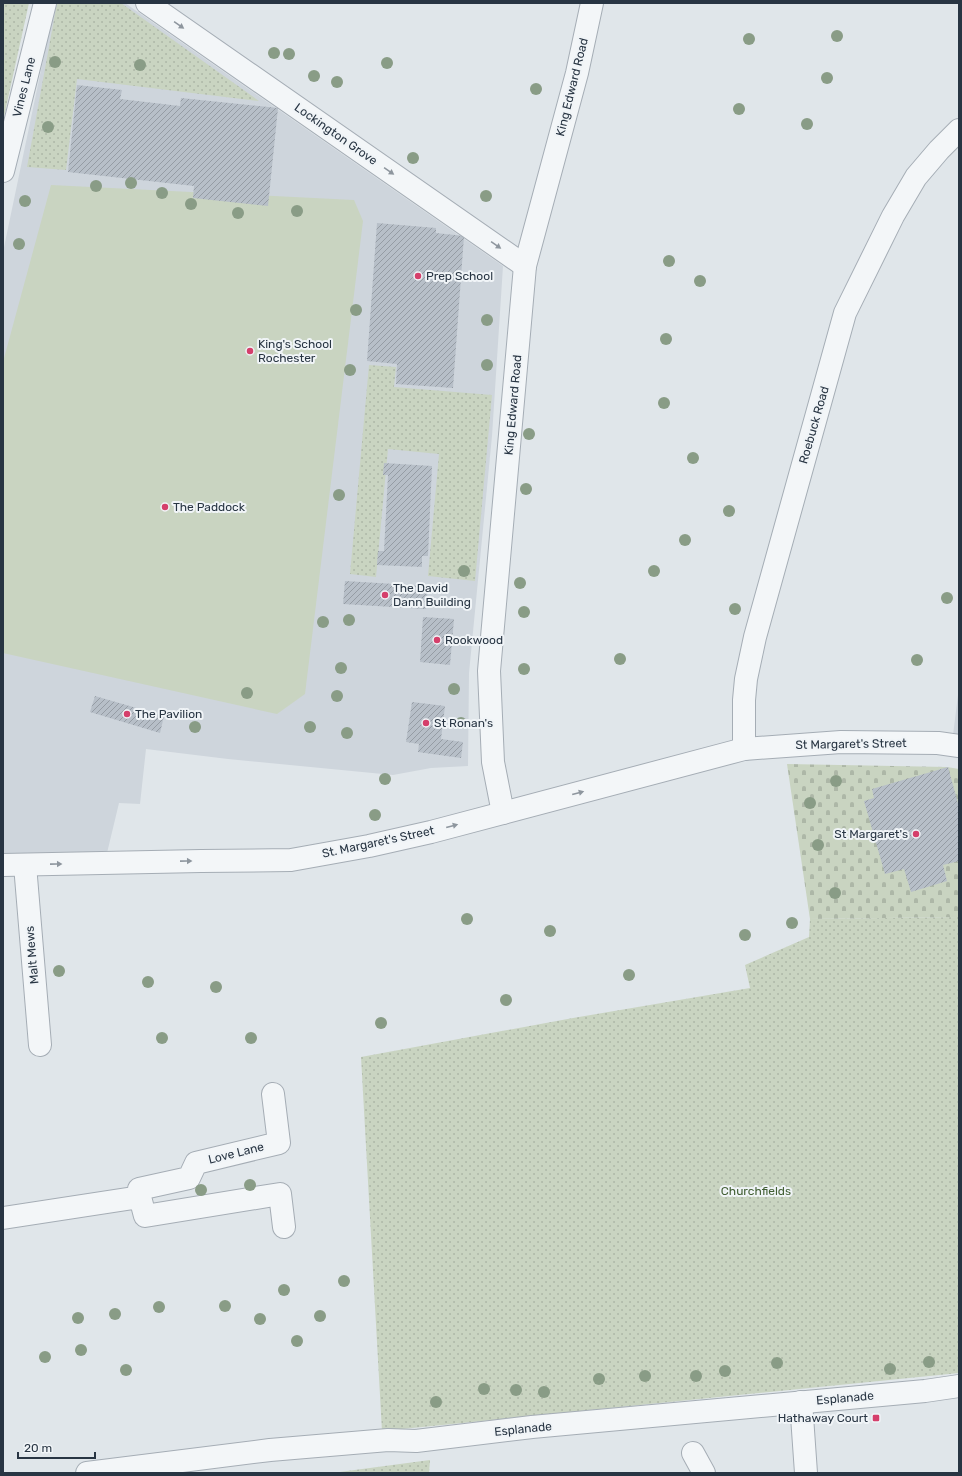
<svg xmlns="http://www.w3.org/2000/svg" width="962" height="1476" font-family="Rubik,sans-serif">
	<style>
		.built { fill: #ced5dc }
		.green { fill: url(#green-dots) }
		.cemetery { fill: url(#cemetery-stones) }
		.pitch { fill: #c9d4c1 }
		.building { fill: url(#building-hatch) }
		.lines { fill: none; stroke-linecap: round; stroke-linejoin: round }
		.minor-casing { stroke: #a5adb5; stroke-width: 24 }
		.tertiary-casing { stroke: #a5adb5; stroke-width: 24 }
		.minor { stroke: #f3f6f8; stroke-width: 22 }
		.tertiary { stroke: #f3f6f8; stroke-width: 22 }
		.tree { fill: #899c86 }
		.oneway { fill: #8e969e }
		.poi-dot { fill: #d53f6b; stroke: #f0f4f7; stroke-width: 1.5 }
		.labels { text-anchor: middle; stroke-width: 4; stroke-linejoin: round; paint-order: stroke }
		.street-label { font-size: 12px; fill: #283543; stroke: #f0f4f7 }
		.poi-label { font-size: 12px; fill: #283543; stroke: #f0f4f7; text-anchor: start }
		.park-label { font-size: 12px; fill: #425f34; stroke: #f0f4f7 }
	</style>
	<defs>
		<pattern id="green-dots" width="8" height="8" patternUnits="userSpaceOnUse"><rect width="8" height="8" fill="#c9d4c1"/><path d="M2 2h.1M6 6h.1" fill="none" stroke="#adb7a7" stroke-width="1.8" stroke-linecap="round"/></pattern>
		<pattern id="cemetery-stones" width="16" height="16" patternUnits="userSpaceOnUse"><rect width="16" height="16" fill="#c9d4c1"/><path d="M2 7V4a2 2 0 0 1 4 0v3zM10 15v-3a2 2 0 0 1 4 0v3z" fill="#adb7a7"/></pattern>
		<pattern id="building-hatch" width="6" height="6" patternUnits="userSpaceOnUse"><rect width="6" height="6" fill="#b7bfc8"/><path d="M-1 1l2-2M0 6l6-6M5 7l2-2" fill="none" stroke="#959ca4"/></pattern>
	</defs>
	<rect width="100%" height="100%" fill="#e0e6ea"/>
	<g class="built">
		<polygon points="55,3 125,3 503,266 492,436 469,673 468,766 431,768 393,775 228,759 146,749 140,804 119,803 107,853 3,853 3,252"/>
		<polygon points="959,687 959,735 953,735"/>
	</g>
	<g class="green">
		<polygon points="3,3 29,3 3,121"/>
		<polygon points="57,3 121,3 259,101 77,79 66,170 27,167"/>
		<polygon points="369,365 396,367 394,387 492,395 475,581 428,576 439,454 388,449 376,577 350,574"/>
		<polygon points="959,917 959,1373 382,1431 361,1057 573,1018 750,988 745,965 809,937 810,919"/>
		<polygon points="430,1460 429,1473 332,1473"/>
	</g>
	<polygon class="cemetery" points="787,764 947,767 959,769 959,917 810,919"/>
	<polygon class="pitch" points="51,185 354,200 363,221 305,694 277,714 3,653 3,362"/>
	<g class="building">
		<polygon points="77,85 122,90 120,99 180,106 181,98 278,108 268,206 193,198 194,186 68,172"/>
		<polygon points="377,223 436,228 436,233 464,236 453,388 396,384 397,364 367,361"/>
		<polygon points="384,463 432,466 428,556 422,556 422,567 377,565 378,551 384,551 388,475 383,475"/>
		<polygon points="345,581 428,586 426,609 343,604"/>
		<polygon points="423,617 454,619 450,665 420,662"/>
		<polygon points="95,696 164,716 160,733 90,712"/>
		<polygon points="412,702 445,706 441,739 463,742 461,758 418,752 419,744 406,742"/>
		<polygon points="948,767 959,807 959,861 943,865 947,881 911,892 904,869 885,874 864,801 874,798 872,789"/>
	</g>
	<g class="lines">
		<g class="minor-casing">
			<g id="minor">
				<polyline points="147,3 525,266"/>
				<polyline points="744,749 744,700 746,679 755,637 845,313 893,216 916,177 939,150 959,130"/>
				<polyline points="503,813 493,762 489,671 525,266 577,73 592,3"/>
				<polyline points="25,865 40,1045"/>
				<polyline points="140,1197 139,1189 189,1178 196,1163 279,1143 273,1094"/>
				<polyline points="3,1218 140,1197 145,1216 280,1194 284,1227"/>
				<polyline points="801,1402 806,1473"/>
				<polyline points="693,1453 704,1473"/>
			</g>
		</g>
		<g class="tertiary-casing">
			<g id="tertiary">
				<polyline points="3,171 45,3"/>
				<polyline points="3,865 201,861 291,860 369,846 431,832 744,749 841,742 938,743 959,746"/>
				<polyline points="87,1473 270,1450 388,1440 416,1441 532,1427 925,1391 959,1386"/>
			</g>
		</g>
		<use href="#minor" class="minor"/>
		<use href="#tertiary" class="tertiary"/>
	</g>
	<g class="tree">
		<circle cx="837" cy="36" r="6"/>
		<circle cx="749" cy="39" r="6"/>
		<circle cx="274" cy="53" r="6"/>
		<circle cx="289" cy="54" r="6"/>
		<circle cx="55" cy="62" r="6"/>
		<circle cx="387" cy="63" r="6"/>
		<circle cx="140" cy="65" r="6"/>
		<circle cx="314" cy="76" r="6"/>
		<circle cx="827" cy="78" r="6"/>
		<circle cx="337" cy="82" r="6"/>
		<circle cx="536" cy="89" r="6"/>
		<circle cx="739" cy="109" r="6"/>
		<circle cx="807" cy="124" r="6"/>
		<circle cx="48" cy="127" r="6"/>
		<circle cx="413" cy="158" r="6"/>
		<circle cx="131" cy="183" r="6"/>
		<circle cx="96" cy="186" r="6"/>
		<circle cx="162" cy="193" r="6"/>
		<circle cx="486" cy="196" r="6"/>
		<circle cx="25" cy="201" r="6"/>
		<circle cx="191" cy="204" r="6"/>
		<circle cx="297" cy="211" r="6"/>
		<circle cx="238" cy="213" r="6"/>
		<circle cx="19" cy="244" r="6"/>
		<circle cx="669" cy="261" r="6"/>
		<circle cx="700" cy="281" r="6"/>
		<circle cx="356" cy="310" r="6"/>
		<circle cx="487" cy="320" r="6"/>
		<circle cx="666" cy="339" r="6"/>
		<circle cx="487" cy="365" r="6"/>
		<circle cx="350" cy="370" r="6"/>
		<circle cx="664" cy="403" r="6"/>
		<circle cx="529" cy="434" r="6"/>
		<circle cx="693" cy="458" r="6"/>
		<circle cx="526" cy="489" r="6"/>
		<circle cx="339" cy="495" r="6"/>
		<circle cx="729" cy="511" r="6"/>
		<circle cx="685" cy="540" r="6"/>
		<circle cx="464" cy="571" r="6"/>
		<circle cx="654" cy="571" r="6"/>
		<circle cx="520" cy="583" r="6"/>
		<circle cx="947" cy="598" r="6"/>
		<circle cx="735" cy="609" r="6"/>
		<circle cx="524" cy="612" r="6"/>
		<circle cx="349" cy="620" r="6"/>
		<circle cx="323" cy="622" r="6"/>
		<circle cx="620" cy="659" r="6"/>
		<circle cx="917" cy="660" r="6"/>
		<circle cx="341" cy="668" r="6"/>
		<circle cx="524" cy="669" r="6"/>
		<circle cx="454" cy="689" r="6"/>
		<circle cx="247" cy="693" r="6"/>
		<circle cx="337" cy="696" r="6"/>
		<circle cx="461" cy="723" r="6"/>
		<circle cx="195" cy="727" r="6"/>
		<circle cx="310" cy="727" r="6"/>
		<circle cx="347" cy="733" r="6"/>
		<circle cx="385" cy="779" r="6"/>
		<circle cx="836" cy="781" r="6"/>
		<circle cx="810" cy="803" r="6"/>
		<circle cx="375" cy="815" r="6"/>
		<circle cx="818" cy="845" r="6"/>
		<circle cx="835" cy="893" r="6"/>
		<circle cx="467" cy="919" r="6"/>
		<circle cx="792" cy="923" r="6"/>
		<circle cx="550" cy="931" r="6"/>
		<circle cx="745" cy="935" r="6"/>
		<circle cx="59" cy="971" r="6"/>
		<circle cx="629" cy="975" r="6"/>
		<circle cx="148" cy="982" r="6"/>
		<circle cx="216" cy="987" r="6"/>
		<circle cx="506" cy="1000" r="6"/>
		<circle cx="381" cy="1023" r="6"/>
		<circle cx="162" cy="1038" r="6"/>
		<circle cx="251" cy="1038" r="6"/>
		<circle cx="250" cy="1185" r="6"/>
		<circle cx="201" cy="1190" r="6"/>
		<circle cx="344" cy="1281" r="6"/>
		<circle cx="284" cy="1290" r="6"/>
		<circle cx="225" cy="1306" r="6"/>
		<circle cx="159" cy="1307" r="6"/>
		<circle cx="115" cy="1314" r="6"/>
		<circle cx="320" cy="1316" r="6"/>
		<circle cx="78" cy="1318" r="6"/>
		<circle cx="260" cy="1319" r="6"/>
		<circle cx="297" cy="1341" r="6"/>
		<circle cx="81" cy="1350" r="6"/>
		<circle cx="45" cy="1357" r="6"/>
		<circle cx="929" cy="1362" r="6"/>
		<circle cx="777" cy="1363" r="6"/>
		<circle cx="890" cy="1369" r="6"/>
		<circle cx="126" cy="1370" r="6"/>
		<circle cx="725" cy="1371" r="6"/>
		<circle cx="645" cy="1376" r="6"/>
		<circle cx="696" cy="1376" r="6"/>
		<circle cx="599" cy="1379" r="6"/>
		<circle cx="484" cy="1389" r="6"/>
		<circle cx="516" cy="1390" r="6"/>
		<circle cx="544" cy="1392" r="6"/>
		<circle cx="436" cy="1402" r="6"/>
	</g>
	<defs><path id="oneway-solid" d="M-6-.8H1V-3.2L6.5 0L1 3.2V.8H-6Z"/></defs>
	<g class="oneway">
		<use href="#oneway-solid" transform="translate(179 25) rotate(35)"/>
		<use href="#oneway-solid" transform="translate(389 171) rotate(35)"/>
		<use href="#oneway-solid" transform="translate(496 245) rotate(35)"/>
		<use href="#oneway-solid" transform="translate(578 793) rotate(-15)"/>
		<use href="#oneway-solid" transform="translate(452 826) rotate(-15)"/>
		<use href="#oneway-solid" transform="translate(186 861) rotate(-1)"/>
		<use href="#oneway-solid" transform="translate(56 864) rotate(-1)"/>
	</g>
	<g class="poi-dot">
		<circle cx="418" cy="276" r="4"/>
		<circle cx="250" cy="351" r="4"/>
		<circle cx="165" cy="507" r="4"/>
		<circle cx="385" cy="595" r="4"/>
		<circle cx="437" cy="640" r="4"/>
		<circle cx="127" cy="714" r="4"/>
		<circle cx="426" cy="723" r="4"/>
		<circle cx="916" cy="834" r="4"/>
		<rect x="872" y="1414" width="8" height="8" rx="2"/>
	</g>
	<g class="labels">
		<g class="street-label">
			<text transform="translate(24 87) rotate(-76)" y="4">Vines Lane</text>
			<text transform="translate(572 87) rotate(-76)" y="4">King Edward Road</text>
			<text transform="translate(336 134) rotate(35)" y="4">Lockington Grove</text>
			<text transform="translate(513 405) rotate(-85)" y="4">King Edward Road</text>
			<text transform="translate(814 425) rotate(-74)" y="4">Roebuck Road</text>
			<text transform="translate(851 744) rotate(-1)" y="4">St Margaret's Street</text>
			<text transform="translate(378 842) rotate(-12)" y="4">St. Margaret's Street</text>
			<text transform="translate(32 955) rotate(-95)" y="4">Malt Mews</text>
			<text transform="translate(236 1153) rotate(-14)" y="4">Love Lane</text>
			<text transform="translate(845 1398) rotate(-5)" y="4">Esplanade</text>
			<text transform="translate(523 1429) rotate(-6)" y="4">Esplanade</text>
		</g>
		<g class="poi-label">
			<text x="426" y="280">Prep School</text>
			<text x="258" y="348">King's School<tspan x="258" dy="14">Rochester</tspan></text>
			<text x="173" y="511">The Paddock</text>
			<text x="393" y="592">The David<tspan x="393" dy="14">Dann Building</tspan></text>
			<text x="445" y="644">Rookwood</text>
			<text x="135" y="718">The Pavilion</text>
			<text x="434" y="727">St Ronan's</text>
			<text x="908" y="838" text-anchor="end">St Margaret's</text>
			<text x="868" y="1422" text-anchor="end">Hathaway Court</text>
		</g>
		<g class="park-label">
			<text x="756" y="1195">Churchfields</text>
		</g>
	</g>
	<rect width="962" height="1476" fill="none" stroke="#283543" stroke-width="8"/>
	<path d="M18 1452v6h77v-6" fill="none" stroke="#283543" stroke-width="2"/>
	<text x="24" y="1452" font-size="12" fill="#283543" stroke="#f0f4f7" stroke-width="3" paint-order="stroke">20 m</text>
</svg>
